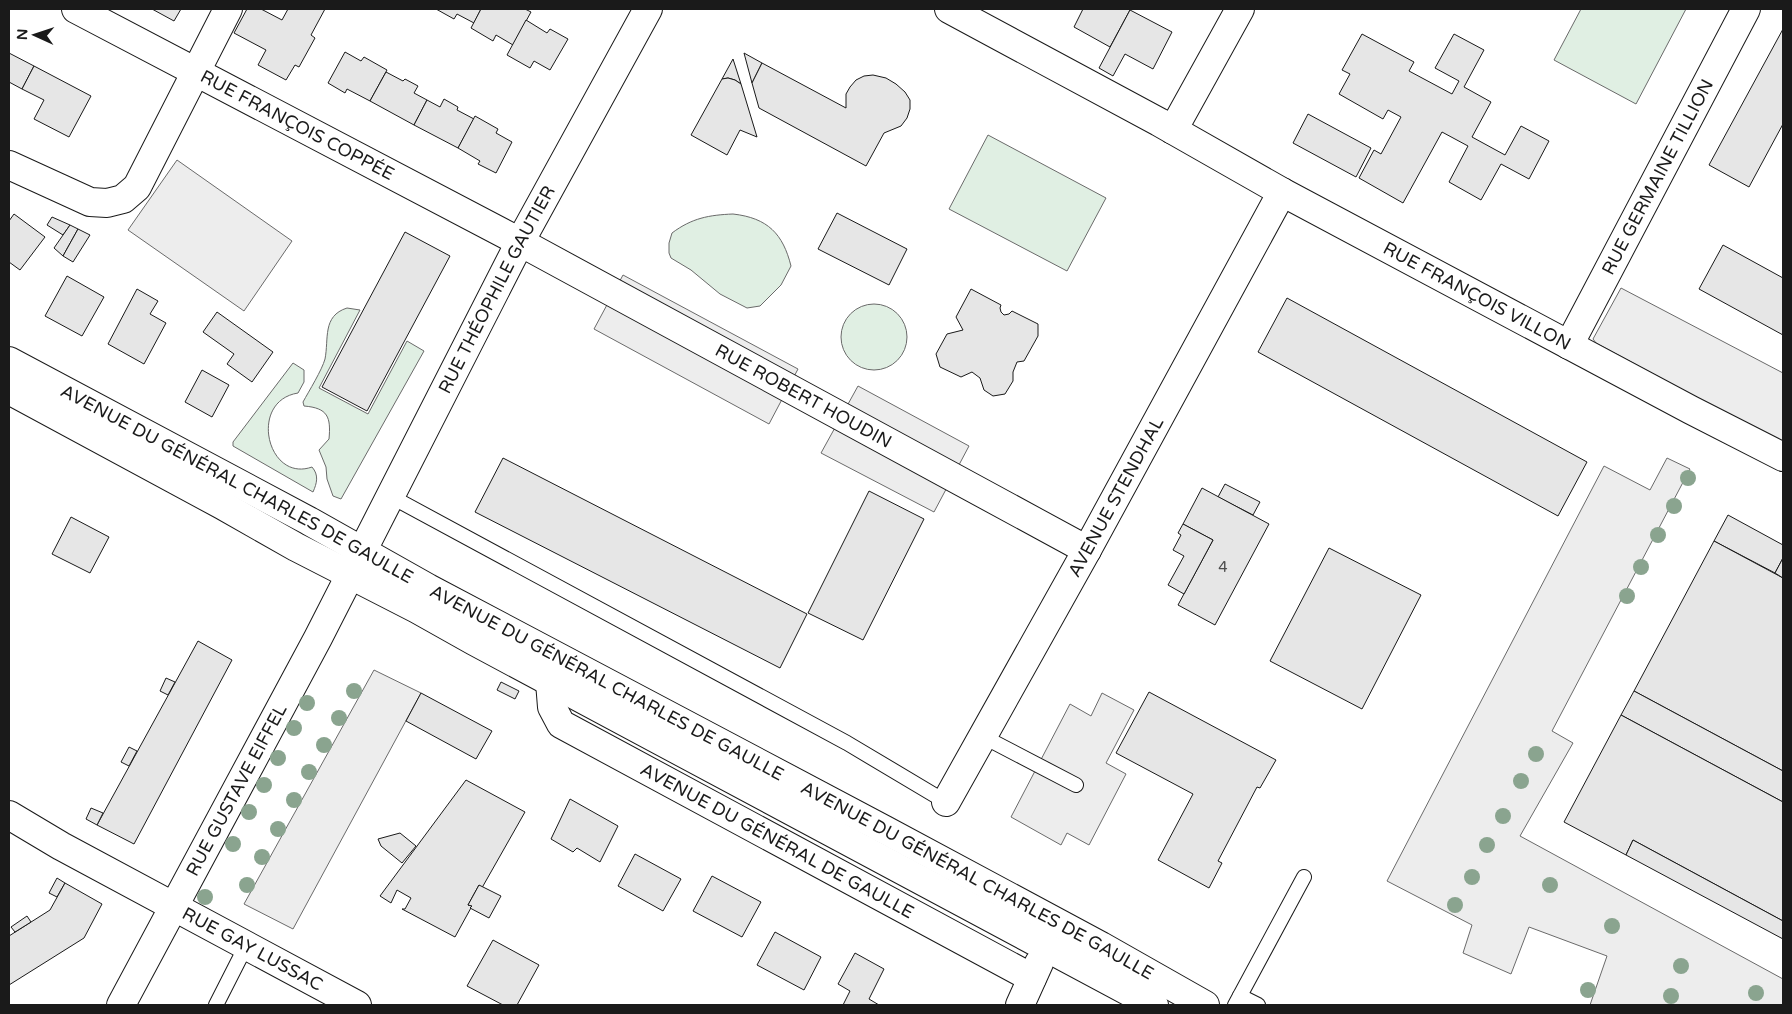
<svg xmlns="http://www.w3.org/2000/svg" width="1792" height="1014" font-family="'Varela Round',sans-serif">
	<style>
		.green { fill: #e0efe3; stroke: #6a6a6a }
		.parking { fill: #ededed; stroke: #6a6a6a }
		.building { fill: #e6e6e6; stroke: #1a1a1a }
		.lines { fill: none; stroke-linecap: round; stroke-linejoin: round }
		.lane-casing { stroke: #1a1a1a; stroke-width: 16 }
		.street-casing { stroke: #1a1a1a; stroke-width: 30 }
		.primary-casing { stroke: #1a1a1a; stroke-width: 30 }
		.lane { stroke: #fff; stroke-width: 14 }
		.street { stroke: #fff; stroke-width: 28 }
		.primary { stroke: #fff; stroke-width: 28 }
		.tree { fill: #8aa48f }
		.labels { text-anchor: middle; stroke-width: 4; stroke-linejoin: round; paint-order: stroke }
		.number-label { font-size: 15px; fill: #4d4d4d }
		.street-label { font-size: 18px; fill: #1a1a1a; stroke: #fff }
	</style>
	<rect width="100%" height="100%" fill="#fff"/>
	<g class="green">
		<polygon points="1581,9 1686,9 1636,104 1554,60"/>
		<polygon points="988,135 1106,198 1067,271 949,209"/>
		<path d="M733,214C768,218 783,234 791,266L781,285L760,306L747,308L720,294L691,270L671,258L669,253V243L672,233C692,218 709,215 733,214Z"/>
		<circle cx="874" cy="337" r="33"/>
		<path d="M347,308L360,310L319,388L368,414L407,341L424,351L341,499L333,496L327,479L326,467L319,450L329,439C331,417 328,408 304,406L303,402C309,391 322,370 325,359C329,339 322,316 347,308Z"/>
		<path d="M293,363L304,370V382L298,393C248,401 267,483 312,467C319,475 317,483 313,492L233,446V442Z"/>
	</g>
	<g class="parking">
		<polygon points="177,160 292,241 244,311 128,230"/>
		<polygon points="623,275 798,369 769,424 594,329"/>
		<polygon points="1621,288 1783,373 1783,444 1596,343 1593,339"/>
		<polygon points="858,386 969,446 934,512 821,453"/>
		<polygon points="1667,458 1690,469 1552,731 1573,743 1520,836 1783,979 1783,1005 1590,1005 1607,956 1529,927 1511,974 1463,953 1472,925 1387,881 1604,466 1650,490"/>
		<polygon points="374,670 421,693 293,929 244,904"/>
		<polygon points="1102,693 1134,710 1106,763 1126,774 1089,845 1067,833 1061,845 1011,817 1070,704 1091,716"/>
	</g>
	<g class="building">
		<polygon points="152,9 181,9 174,21"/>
		<polygon points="247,9 261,9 282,20 288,9 325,9 311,35 315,38 299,67 295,65 286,80 258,65 266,50 234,33"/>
		<polygon points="436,9 481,9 474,23 457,14 454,19"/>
		<polygon points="481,9 525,9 531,12 513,45 496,35 493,41 471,28"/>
		<polygon points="1083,9 1128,9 1130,10 1110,47 1074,27"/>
		<polygon points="1130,10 1172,32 1153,69 1125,54 1113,76 1099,68"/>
		<polygon points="526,20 547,33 550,29 568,39 550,70 534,61 530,68 507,55"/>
		<polygon points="1783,29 1783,124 1749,187 1709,165"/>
		<polygon points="1362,34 1414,62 1409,71 1452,94 1459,81 1435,68 1454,34 1484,50 1464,87 1491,102 1472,137 1505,155 1521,126 1549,141 1529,179 1501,164 1481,200 1449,182 1468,146 1442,132 1403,203 1359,178 1374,150 1381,154 1401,117 1388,110 1383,119 1339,94 1350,74 1342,70"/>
		<polygon points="345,52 361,61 364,57 387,70 370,101 347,89 345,93 328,83"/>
		<polygon points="9,53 34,66 22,89 9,82"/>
		<polygon points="744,53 762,63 752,83"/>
		<polygon points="733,59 741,84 735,80 728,78 722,79"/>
		<polygon points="762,63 846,108 846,94 850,87 856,80 864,76 873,75 886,78 896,84 905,92 910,100 910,109 907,118 901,126 884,133 866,166 759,108 752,83"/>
		<polygon points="34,66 91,96 69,137 34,119 44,100 22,89"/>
		<polygon points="386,72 403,81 405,79 418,86 414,93 427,100 414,125 370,101"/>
		<polygon points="728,78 735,80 741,84 757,137 740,130 727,155 691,135 722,79"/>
		<polygon points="444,99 458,107 457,110 474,119 458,148 414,125 427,100 440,107"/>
		<polygon points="1308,114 1371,148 1356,177 1293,143"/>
		<polygon points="475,116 498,129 496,133 512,142 496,173 478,164 480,161 458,148"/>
		<polygon points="837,213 907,249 889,285 818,249"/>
		<polygon points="14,214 45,237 20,270 9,262 9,221"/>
		<polygon points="52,217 70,225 63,235 47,225"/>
		<polygon points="70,225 78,229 63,256 54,248"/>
		<polygon points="78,229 90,235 73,262 63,256"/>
		<polygon points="405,232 450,256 367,411 322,387"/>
		<polygon points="1723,245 1783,278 1783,335 1699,289"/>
		<polygon points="67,276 104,297 82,336 45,316"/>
		<polygon points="137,289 158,301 150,314 166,323 144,364 108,344"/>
		<polygon points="971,289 1001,305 1000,308 1001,312 1004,315 1009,314 1012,311 1038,324 1038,336 1024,361 1017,362 1013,372 1013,381 1005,394 993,396 984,390 980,378 972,372 961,377 940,367 936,354 947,334 963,330 956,317"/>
		<polygon points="1287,298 1587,462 1558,516 1258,352"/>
		<polygon points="217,312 273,352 252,382 227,364 234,354 203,332"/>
		<polygon points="202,370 229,385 212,417 185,402"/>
		<polygon points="503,458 807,614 780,668 475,512"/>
		<polygon points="1225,484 1260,502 1253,515 1218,497"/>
		<polygon points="1202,488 1269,524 1215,625 1178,605 1213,540 1183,524"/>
		<polygon points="869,491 924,519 863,640 808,613"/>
		<polygon points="1728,515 1783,545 1783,558 1775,573 1714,541"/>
		<polygon points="71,517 109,537 90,573 52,554"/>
		<polygon points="1183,524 1213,540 1184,594 1168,585 1184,556 1173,550 1181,535 1178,533"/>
		<polygon points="1714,541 1783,578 1783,771 1634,691"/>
		<polygon points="1329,548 1421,595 1362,709 1270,661"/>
		<polygon points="1783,558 1783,578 1775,573"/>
		<polygon points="198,641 232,660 134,844 97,825"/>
		<polygon points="166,678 175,682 168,695 160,691"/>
		<polygon points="501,682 519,691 515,699 497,690"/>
		<polygon points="1634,691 1783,771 1783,802 1621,715"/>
		<polygon points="1149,692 1276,760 1260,788 1257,787 1218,861 1222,863 1209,888 1158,860 1193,794 1116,753"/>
		<polygon points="421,693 492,731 476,759 406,721"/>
		<polygon points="1621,715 1783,802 1783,921 1633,840 1626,855 1564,822"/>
		<polygon points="129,747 137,751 129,766 121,762"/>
		<polygon points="466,780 525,812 483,886 482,888 479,885 468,905 472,906 455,937 402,909 405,909 411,898 397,890 391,903 380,896"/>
		<polygon points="570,799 618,826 600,862 577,848 573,852 551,839"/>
		<polygon points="91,808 103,813 97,825 86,819"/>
		<polygon points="400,833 416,846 402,863 381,846 378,839"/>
		<polygon points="1633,840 1783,921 1783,939 1626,855"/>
		<polygon points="635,854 681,879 663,911 618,886"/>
		<polygon points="712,876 761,902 742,937 693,911"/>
		<polygon points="57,878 65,883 57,897 49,893"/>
		<polygon points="65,883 102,904 84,938 9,985 9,936 50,910"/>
		<polygon points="479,885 501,896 489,918 470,908 472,906 468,905"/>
		<polygon points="27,916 31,922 15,932 11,927"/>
		<polygon points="775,932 821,957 804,990 757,965"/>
		<polygon points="493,940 539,965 517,1005 503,1005 467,986"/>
		<polygon points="855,953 884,969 869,999 879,1005 843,1005 850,991 838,984"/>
	</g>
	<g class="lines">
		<g class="lane-casing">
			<g id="lane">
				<polyline points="390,496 847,743 946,802"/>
				<polyline points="982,736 1076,785"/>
				<polyline points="1240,996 1258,1005"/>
				<polyline points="216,1005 246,946"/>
				<polyline points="1235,1005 1304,877"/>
			</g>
		</g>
		<g class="street-casing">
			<g id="street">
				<path id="s1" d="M76,9L520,242L1087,550"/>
				<path id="s2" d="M949,9L1159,122L1282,192L1691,410L1783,457"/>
				<polyline points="1173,130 1240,9"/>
				<polyline points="9,165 90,202 107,203 123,199 137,187 228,9"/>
				<path id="s3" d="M1569,345L1746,9"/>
				<path id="s4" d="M550,682L552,707L561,724L1032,978"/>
				<path id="s5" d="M946,802L1087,550L1282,192"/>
				<path id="s6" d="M9,815L61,846L357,1005"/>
				<path id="s7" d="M121,1005L318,638L520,242L648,9"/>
				<polyline points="1020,1005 1039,963"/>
			</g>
		</g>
		<g class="primary-casing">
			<g id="primary">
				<path id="s8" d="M9,361L309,521L428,588L885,830L1101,946L1205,1005"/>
				<polyline points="9,390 222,505 296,547 417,609 474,641 1154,1005"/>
			</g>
		</g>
		<use href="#lane" class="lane"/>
		<use href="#street" class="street"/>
		<use href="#primary" class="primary"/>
	</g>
	<g class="tree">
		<circle cx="1688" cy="478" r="8"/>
		<circle cx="1674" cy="506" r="8"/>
		<circle cx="1658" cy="535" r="8"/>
		<circle cx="1641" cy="567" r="8"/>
		<circle cx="1627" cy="596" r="8"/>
		<circle cx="354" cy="691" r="8"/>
		<circle cx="307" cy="703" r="8"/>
		<circle cx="339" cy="718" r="8"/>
		<circle cx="294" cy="728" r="8"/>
		<circle cx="324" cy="745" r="8"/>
		<circle cx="1536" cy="754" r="8"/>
		<circle cx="278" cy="758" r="8"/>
		<circle cx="309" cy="772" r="8"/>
		<circle cx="1521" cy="781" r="8"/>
		<circle cx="264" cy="785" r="8"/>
		<circle cx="294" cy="800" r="8"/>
		<circle cx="249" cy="812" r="8"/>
		<circle cx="1503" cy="816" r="8"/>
		<circle cx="278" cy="829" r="8"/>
		<circle cx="233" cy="844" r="8"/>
		<circle cx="1487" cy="845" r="8"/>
		<circle cx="262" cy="857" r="8"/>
		<circle cx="1472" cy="877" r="8"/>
		<circle cx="247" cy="885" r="8"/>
		<circle cx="1550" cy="885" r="8"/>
		<circle cx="205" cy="897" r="8"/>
		<circle cx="1455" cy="905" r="8"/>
		<circle cx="1612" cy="926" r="8"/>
		<circle cx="1681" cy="966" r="8"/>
		<circle cx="1588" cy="990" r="8"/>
		<circle cx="1756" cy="993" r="8"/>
		<circle cx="1671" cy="996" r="8"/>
	</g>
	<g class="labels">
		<g class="number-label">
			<text x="1223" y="572">4</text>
		</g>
		<g class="street-label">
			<text dy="6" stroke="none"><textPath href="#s1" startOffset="250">RUE FRANÇOIS COPPÉE</textPath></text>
			<text dy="6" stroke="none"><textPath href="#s3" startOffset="190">RUE GERMAINE TILLION</textPath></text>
			<text dy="6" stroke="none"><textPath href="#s7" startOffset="808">RUE THÉOPHILE GAUTIER</textPath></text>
			<text dy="6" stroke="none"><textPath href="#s2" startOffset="601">RUE FRANÇOIS VILLON</textPath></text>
			<text dy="6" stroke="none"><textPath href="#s1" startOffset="824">RUE ROBERT HOUDIN</textPath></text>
			<text dy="6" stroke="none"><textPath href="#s8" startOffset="259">AVENUE DU GÉNÉRAL CHARLES DE GAULLE</textPath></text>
			<text dy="6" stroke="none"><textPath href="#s5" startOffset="349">AVENUE STENDHAL</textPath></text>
			<text dy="6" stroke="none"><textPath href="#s8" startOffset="679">AVENUE DU GÉNÉRAL CHARLES DE GAULLE</textPath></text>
			<text dy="6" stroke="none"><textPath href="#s7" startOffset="244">RUE GUSTAVE EIFFEL</textPath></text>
			<text dy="6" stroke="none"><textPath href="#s4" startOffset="290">AVENUE DU GÉNÉRAL DE GAULLE</textPath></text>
			<text dy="6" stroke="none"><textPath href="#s8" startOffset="1099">AVENUE DU GÉNÉRAL CHARLES DE GAULLE</textPath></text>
			<text dy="6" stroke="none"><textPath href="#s6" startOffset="278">RUE GAY LUSSAC</textPath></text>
		</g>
	</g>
	<rect width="1792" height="1014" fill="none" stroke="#1a1a1a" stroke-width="20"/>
	<g transform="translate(35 35) rotate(273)" stroke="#ffffff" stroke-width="4" paint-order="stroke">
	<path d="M0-4L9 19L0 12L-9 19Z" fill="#1a1a1a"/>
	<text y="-8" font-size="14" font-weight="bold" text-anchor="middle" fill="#1a1a1a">N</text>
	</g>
</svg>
